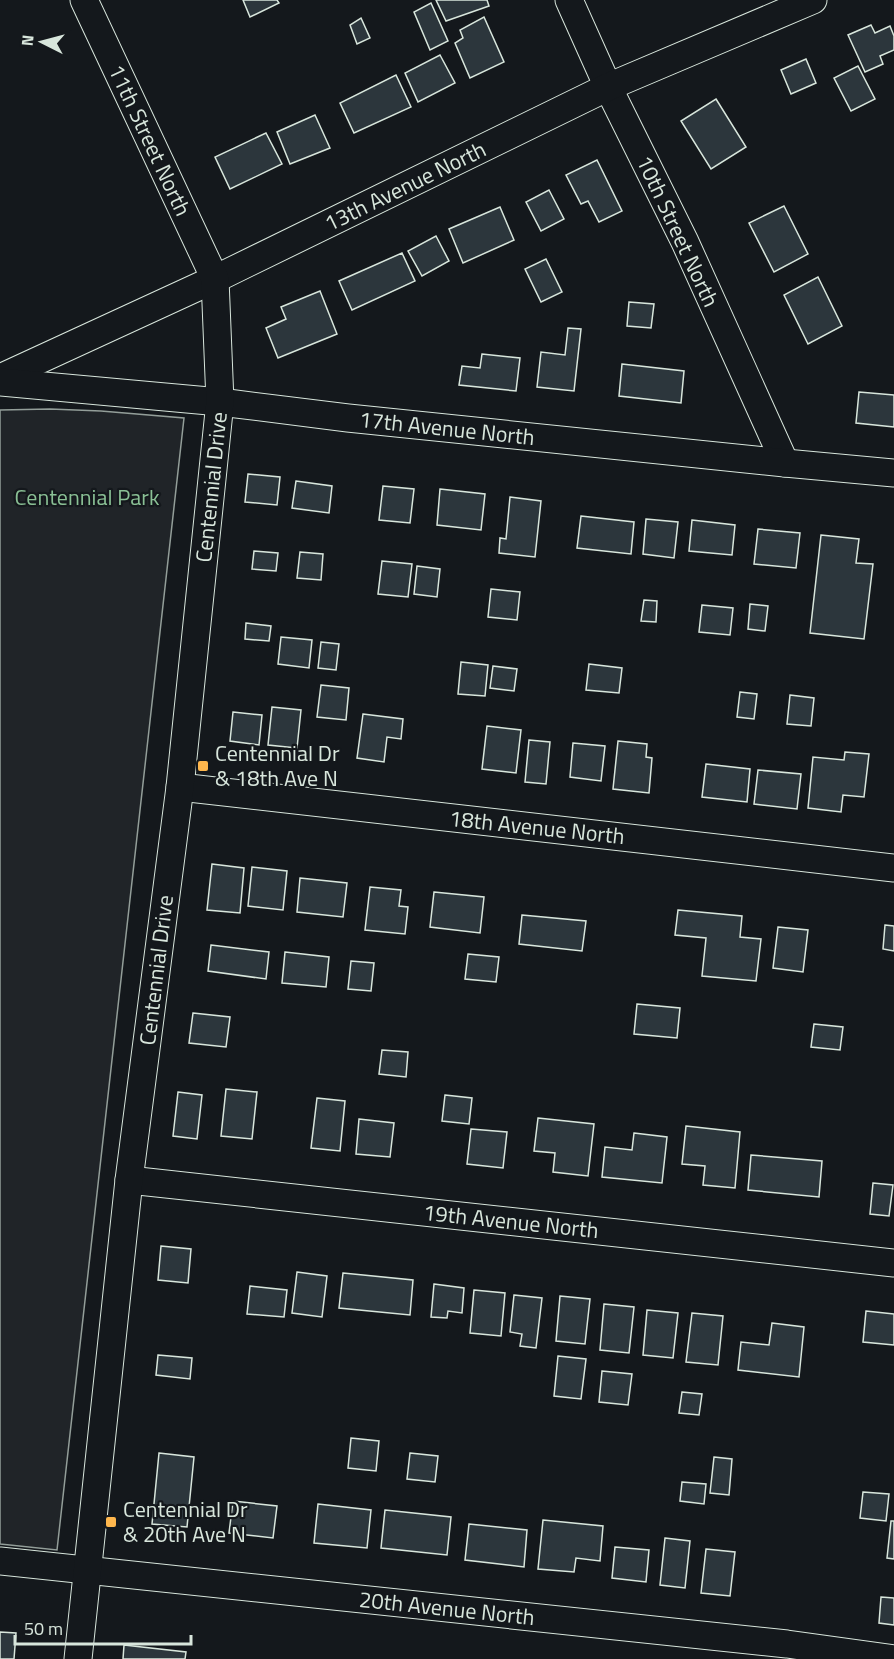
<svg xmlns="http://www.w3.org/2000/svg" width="894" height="1659" font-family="'Titillium Web',sans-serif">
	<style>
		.green { fill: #202428; stroke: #939e99; stroke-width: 1.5 }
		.building { fill: #2c363c; stroke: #d8e6dc; stroke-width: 1.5 }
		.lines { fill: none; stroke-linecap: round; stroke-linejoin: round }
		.minor-casing { stroke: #d8e6dc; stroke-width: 29 }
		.minor { stroke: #14181c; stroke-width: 27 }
		.poi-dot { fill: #ffb74d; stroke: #14181c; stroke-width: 2 }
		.labels { text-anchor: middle; stroke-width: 4.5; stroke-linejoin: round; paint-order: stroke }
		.street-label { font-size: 22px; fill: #d8e6dc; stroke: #14181c }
		.park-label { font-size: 22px; fill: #8ac095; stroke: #14181c }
		.poi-label { font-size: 22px; fill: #d8e6dc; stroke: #14181c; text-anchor: start }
	</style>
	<rect width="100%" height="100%" fill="#14181c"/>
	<polygon class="green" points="50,409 101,411 184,418 57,1550 0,1544 0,410"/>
	<g class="building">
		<polygon points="243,0 277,0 279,3 250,17"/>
		<polygon points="436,0 487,0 489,6 446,21"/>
		<polygon points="431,3 448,41 430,50 414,12"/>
		<polygon points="484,17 504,62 470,78 455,43 463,38 460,30"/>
		<polygon points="361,18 370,38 357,44 350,25"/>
		<polygon points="871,25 875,33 890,26 894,36 894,50 880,56 883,64 865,72 848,35"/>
		<polygon points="440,55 455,83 418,102 405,73"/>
		<polygon points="806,59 816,83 791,94 781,70"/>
		<polygon points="858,66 875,99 851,111 834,78"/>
		<polygon points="396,75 411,107 354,133 340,103"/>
		<polygon points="716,99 746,147 711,169 681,121"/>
		<polygon points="315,115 330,148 290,164 277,132"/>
		<polygon points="266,133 282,164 230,189 215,157"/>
		<polygon points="597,160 622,211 599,222 588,201 581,204 566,175"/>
		<polygon points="549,190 564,219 541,231 526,202"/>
		<polygon points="784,206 808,254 774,272 749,223"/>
		<polygon points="500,207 514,240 463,263 449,229"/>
		<polygon points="436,236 449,261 422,276 408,251"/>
		<polygon points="402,253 415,281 352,310 339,281"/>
		<polygon points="546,259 562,292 541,302 525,269"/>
		<polygon points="818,277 842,326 808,344 784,295"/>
		<polygon points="320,291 337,334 278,358 266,328 286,319 281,307"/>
		<polygon points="629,302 654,304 651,328 627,326"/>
		<polygon points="568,328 581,329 574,391 537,387 541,352 565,355"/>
		<polygon points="482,354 520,358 516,391 459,385 462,366 480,368"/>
		<polygon points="622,364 684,371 681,403 619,396"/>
		<polygon points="859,392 894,395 894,427 856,423"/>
		<polygon points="248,474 280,477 277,505 245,502"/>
		<polygon points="296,481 332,486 329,513 292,508"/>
		<polygon points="383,486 414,489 410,523 379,520"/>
		<polygon points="440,489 485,494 481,530 437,525"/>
		<polygon points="510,497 541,501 535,557 499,553 500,538 506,539"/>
		<polygon points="581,516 634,522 631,554 577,548"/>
		<polygon points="646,519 678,522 674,558 643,554"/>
		<polygon points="692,520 735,525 732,555 689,551"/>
		<polygon points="758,529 800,533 796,568 754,564"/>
		<polygon points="821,535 859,539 856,563 873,564 864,639 810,633"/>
		<polygon points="254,551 278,553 276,571 252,569"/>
		<polygon points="300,552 323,554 321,580 297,578"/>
		<polygon points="382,561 412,564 408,597 378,594"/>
		<polygon points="417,566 440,569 437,597 414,594"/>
		<polygon points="491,589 520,592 517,620 488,617"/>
		<polygon points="644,600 657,601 656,622 641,621"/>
		<polygon points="750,604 768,606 765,631 748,629"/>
		<polygon points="702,605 733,608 730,635 699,632"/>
		<polygon points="246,623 271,626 269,641 245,639"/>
		<polygon points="281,637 312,640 309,668 278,664"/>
		<polygon points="321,642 339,644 336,670 318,668"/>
		<polygon points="461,662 488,665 485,696 458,694"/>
		<polygon points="589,664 622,668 619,693 586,690"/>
		<polygon points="493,666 517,669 514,691 490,688"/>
		<polygon points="321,685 349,688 346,720 317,717"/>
		<polygon points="740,692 757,694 754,719 737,717"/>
		<polygon points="790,695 814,698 811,726 787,724"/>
		<polygon points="272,707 301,710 297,748 268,745"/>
		<polygon points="233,712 262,715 259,745 230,741"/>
		<polygon points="363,714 403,719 401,739 387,737 384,762 357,758"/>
		<polygon points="487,726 521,730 516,773 482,769"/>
		<polygon points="529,740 550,742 546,784 525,782"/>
		<polygon points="618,741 647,744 646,757 652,758 649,793 613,789"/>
		<polygon points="573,743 605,746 601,781 570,777"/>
		<polygon points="845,752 869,754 864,797 843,795 841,812 808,808 813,757 844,760"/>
		<polygon points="706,764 750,769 747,802 702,797"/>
		<polygon points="758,770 801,774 797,809 754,804"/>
		<polygon points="212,864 244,868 240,913 207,910"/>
		<polygon points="252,867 287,871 283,910 248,906"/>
		<polygon points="300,878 347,883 343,917 297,912"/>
		<polygon points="370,887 401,890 399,906 408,907 405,934 365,930"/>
		<polygon points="434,892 484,897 480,933 430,927"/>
		<polygon points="678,910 742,916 740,937 761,939 756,981 702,976 706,938 675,935"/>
		<polygon points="522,915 586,921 582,951 519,944"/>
		<polygon points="885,925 894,926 894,951 883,949"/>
		<polygon points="778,927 808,930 803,972 773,968"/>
		<polygon points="211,945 269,952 266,979 208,971"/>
		<polygon points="285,952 329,957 326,987 282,983"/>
		<polygon points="468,954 499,957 496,982 465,979"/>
		<polygon points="351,961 374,963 371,991 348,989"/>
		<polygon points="637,1004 680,1008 677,1038 634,1034"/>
		<polygon points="193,1013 230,1017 226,1047 189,1043"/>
		<polygon points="814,1024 843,1027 840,1050 811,1047"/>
		<polygon points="382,1050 408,1052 406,1077 379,1074"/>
		<polygon points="226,1089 257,1092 252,1139 221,1136"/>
		<polygon points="178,1092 202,1095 197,1139 173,1136"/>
		<polygon points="445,1095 472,1098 469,1124 442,1121"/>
		<polygon points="317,1098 345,1101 340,1151 311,1148"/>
		<polygon points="538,1118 594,1124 588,1176 553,1172 555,1153 534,1151"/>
		<polygon points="359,1119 394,1123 390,1157 356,1154"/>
		<polygon points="686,1126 740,1132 735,1188 703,1185 705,1166 682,1164"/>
		<polygon points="471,1129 507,1132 503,1168 467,1164"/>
		<polygon points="634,1133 667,1137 662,1183 602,1177 605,1147 632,1150"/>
		<polygon points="751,1155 822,1161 819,1197 748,1190"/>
		<polygon points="873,1183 893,1185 889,1216 870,1214"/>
		<polygon points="161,1246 191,1249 188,1283 158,1280"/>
		<polygon points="297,1272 327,1276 322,1317 292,1313"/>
		<polygon points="343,1273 413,1280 410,1315 339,1308"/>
		<polygon points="434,1284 464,1288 462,1313 448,1311 447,1318 431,1317"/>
		<polygon points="250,1286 287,1290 284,1317 247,1314"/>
		<polygon points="474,1290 505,1293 501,1336 470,1333"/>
		<polygon points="514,1295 542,1298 536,1348 520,1346 522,1334 510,1332"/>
		<polygon points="560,1296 590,1299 585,1344 556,1341"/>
		<polygon points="604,1304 634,1307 629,1353 600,1350"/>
		<polygon points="647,1310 678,1313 673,1358 643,1355"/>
		<polygon points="866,1311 894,1314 894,1345 863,1342"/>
		<polygon points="692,1313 723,1316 718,1365 686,1362"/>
		<polygon points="772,1323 804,1327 799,1377 738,1370 741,1342 769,1345"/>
		<polygon points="158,1355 192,1358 190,1379 156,1375"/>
		<polygon points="558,1356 586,1359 581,1399 554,1396"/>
		<polygon points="602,1371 632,1374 628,1405 599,1402"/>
		<polygon points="682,1392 702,1394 699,1415 679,1413"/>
		<polygon points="351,1438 379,1441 376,1471 348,1468"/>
		<polygon points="159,1453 194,1457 187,1527 152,1524"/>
		<polygon points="410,1453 438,1456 435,1482 407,1479"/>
		<polygon points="714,1457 732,1459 729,1495 710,1493"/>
		<polygon points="682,1482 706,1484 704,1504 680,1501"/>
		<polygon points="863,1492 889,1494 886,1521 860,1518"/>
		<polygon points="233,1501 277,1506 273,1538 229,1533"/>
		<polygon points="318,1504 371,1510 367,1548 314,1543"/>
		<polygon points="385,1510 451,1517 447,1555 381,1548"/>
		<polygon points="543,1520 603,1526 600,1561 576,1558 574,1572 538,1569"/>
		<polygon points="891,1521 894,1521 894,1559 887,1558"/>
		<polygon points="469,1524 527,1530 524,1567 465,1560"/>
		<polygon points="665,1538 690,1541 685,1588 660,1585"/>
		<polygon points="615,1547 649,1550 646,1582 612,1578"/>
		<polygon points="706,1549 735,1552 730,1596 701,1593"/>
		<polygon points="881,1597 894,1598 894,1625 879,1623"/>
		<polygon points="0,1632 16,1633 14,1659 0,1659"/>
		<polygon points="124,1645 186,1652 185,1659 123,1659"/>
	</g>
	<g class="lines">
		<g class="minor-casing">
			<g id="minor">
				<polyline points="569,0 608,87 685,242 785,463"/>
				<polyline points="0,378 215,279 608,87 813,0"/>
				<polyline points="0,382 220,402 348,418 785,463 894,473"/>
				<polyline points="180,787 894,868"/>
				<polyline points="129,1180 894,1263"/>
				<polyline points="0,1561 787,1644 894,1659"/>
				<polyline points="78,1659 129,1180 180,787 220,402 215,279 84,0"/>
			</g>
		</g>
		<use href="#minor" class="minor"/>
	</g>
	<g class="poi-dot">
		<rect x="197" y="760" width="12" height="12" rx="3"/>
		<rect x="105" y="1516" width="12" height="12" rx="3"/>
	</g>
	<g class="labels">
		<g class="street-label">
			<text transform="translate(150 140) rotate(65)" y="8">11th Street North</text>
			<text transform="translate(405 186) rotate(-26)" y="8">13th Avenue North</text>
			<text transform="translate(678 231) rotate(65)" y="8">10th Street North</text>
			<text transform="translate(447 428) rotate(6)" y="8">17th Avenue North</text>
			<text transform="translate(211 487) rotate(-84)" y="8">Centennial Drive</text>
			<text transform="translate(537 827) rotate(6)" y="8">18th Avenue North</text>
			<text transform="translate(156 970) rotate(-83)" y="8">Centennial Drive</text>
			<text transform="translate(511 1221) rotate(6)" y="8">19th Avenue North</text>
			<text transform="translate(447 1608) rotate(6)" y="8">20th Avenue North</text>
		</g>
		<g class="park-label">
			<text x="87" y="505">Centennial Park</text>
		</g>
		<g class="poi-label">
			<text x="215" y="761">Centennial Dr<tspan x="215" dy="25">&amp; 18th Ave N</tspan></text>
			<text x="123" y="1517">Centennial Dr<tspan x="123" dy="25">&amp; 20th Ave N</tspan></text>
		</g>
	</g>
	<g transform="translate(42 42) rotate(276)" stroke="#14181c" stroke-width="4.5" paint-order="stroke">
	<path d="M0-4.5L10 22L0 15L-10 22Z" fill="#d8e6dc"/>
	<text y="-9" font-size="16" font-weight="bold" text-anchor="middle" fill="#d8e6dc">N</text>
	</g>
	<path d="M15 1635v9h176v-9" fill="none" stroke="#d8e6dc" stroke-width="3"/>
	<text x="24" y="1635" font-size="18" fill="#d8e6dc" stroke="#14181c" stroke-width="4.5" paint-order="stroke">50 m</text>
</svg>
